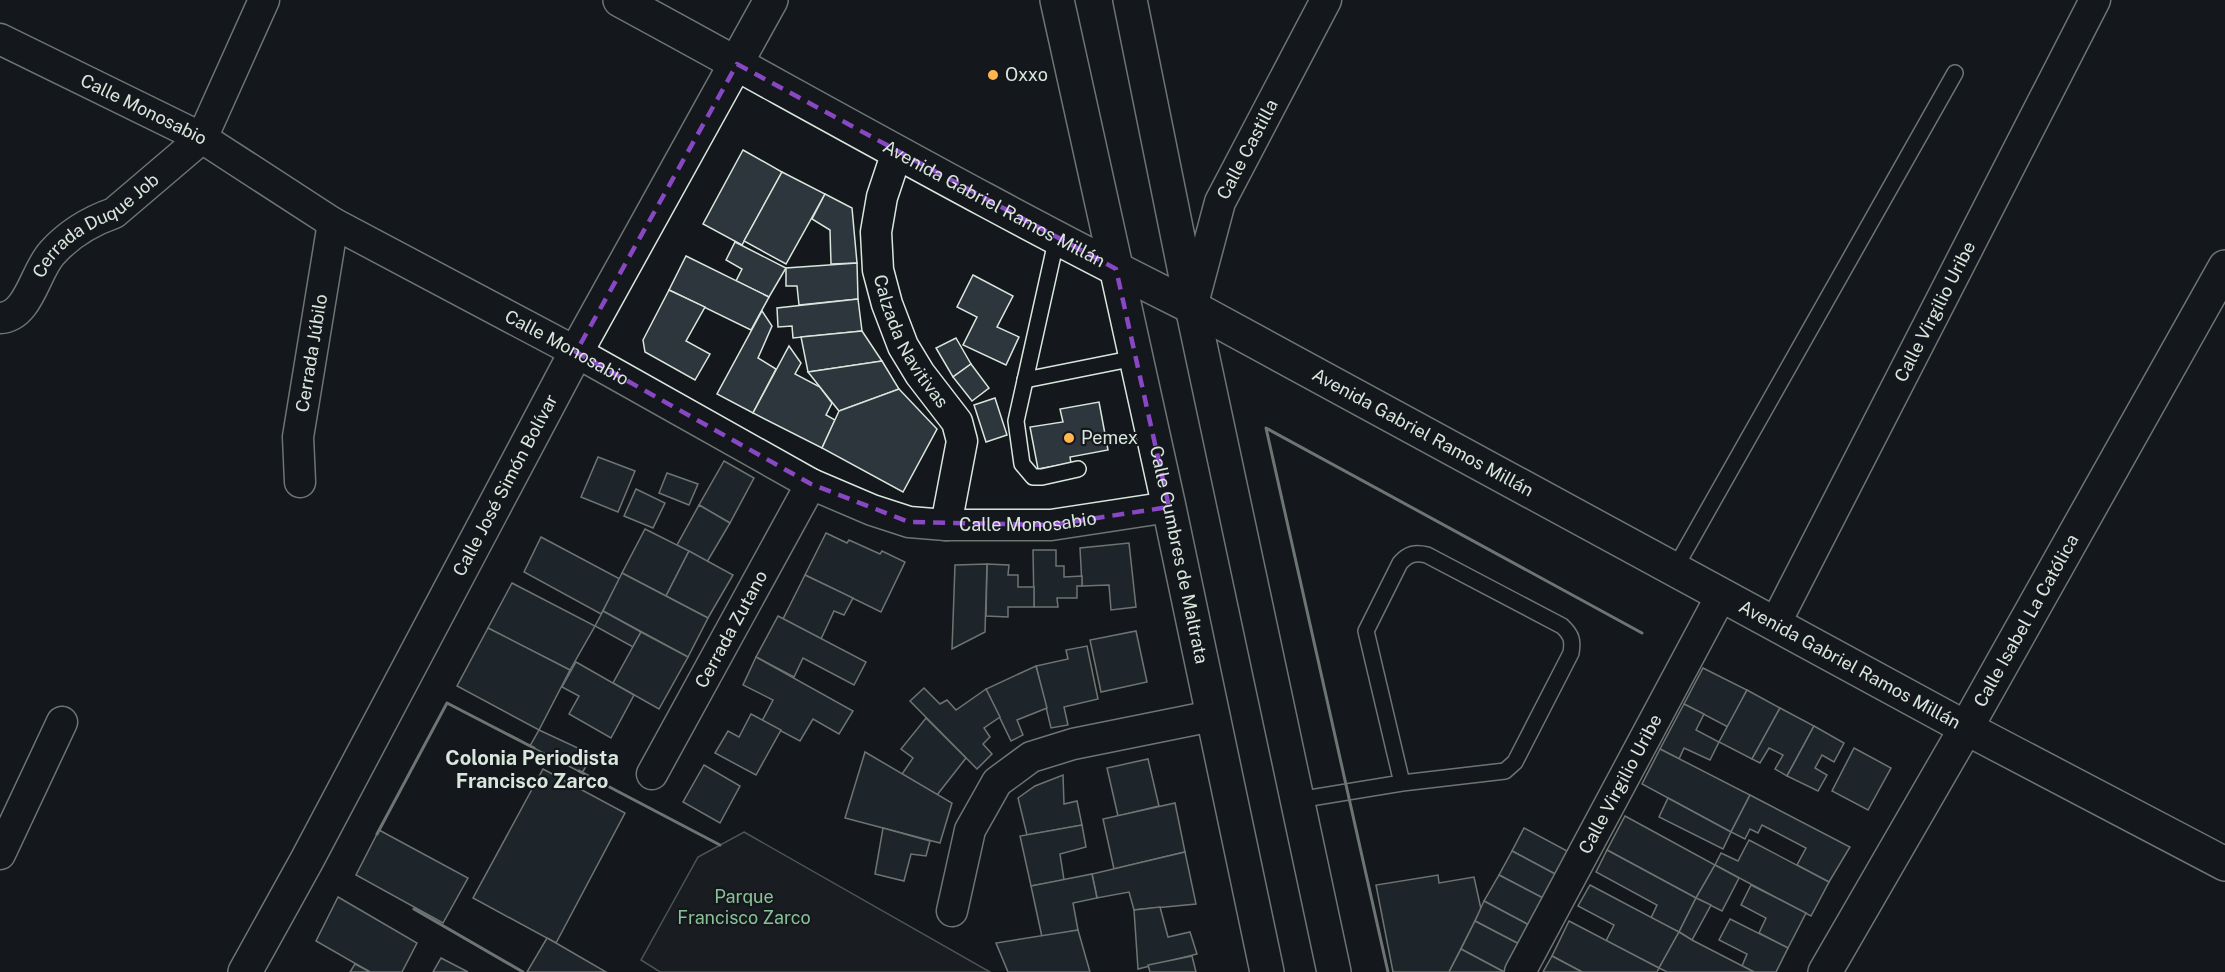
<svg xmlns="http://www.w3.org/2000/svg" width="2225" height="972" font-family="'Public Sans',sans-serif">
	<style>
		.green { fill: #202428; stroke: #939e99; stroke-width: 1.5 }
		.building { fill: #2c363c; stroke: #d8e6dc; stroke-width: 1.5 }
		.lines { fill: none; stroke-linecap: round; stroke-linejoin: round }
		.service-casing { stroke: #d8e6dc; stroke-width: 18 }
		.minor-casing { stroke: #d8e6dc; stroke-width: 33 }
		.tertiary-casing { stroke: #d8e6dc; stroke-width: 36 }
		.secondary-casing { stroke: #d8e6dc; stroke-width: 36 }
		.primary-casing { stroke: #d8e6dc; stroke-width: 36 }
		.service { stroke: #14181c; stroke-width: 15 }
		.minor { stroke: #14181c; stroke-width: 30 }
		.tertiary { stroke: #14181c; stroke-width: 33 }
		.secondary { stroke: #14181c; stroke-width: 33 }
		.primary { stroke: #14181c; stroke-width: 33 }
		.wall { stroke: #d8e6dc; stroke-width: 3 }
		.marked { fill: none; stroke: #8948c3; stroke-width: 4.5; stroke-dasharray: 12 8; stroke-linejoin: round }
		.poi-dot { fill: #ffb74d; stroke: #14181c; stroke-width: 2 }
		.labels { text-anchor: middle; stroke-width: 4.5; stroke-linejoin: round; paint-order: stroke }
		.poi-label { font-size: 18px; fill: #d8e6dc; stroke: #14181c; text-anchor: start }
		.street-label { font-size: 18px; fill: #d8e6dc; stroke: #14181c }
		.park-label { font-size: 18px; fill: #8ac095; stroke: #14181c }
		.neighbourhood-label { font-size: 20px; font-weight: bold; fill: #d8e6dc; stroke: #14181c }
	</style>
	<rect width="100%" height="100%" fill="#14181c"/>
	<polygon class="green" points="744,832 990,972 660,972 641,960 698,857"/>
	<g class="building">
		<polygon points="743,150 782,172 742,245 703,224"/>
		<polygon points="782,172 825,194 786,264 744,241"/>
		<polygon points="825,194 852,208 857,263 831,264 830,230 812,219"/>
		<polygon points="735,242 786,268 769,297 736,281 742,269 726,260"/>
		<polygon points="686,256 769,297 751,330 669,290"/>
		<polygon points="857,263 858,299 799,305 797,286 786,286 786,268"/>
		<polygon points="973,275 1013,296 997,327 1019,337 1006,365 963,345 977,317 957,307"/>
		<polygon points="669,290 705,307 686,341 710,354 695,380 645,352 643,340"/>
		<polygon points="858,299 862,331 793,338 792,326 778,327 777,308"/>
		<polygon points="762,311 772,326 758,358 776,369 753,413 717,394"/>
		<polygon points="862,331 882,361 808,372 801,337"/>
		<polygon points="956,338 971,364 953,377 936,348"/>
		<polygon points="789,346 801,363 795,374 820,387 832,403 826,415 835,420 822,448 753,413"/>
		<polygon points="882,361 899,389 839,411 808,372"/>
		<polygon points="971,364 989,388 972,401 953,377"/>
		<polygon points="899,389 937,429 903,492 822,448 839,411"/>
		<polygon points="995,398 1007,435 986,442 974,405"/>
		<polygon points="1099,402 1108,450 1070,457 1071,463 1038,469 1030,427 1063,422 1060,409"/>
		<polygon points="598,457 635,471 618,512 581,497"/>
		<polygon points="724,461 754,478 730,523 699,505"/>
		<polygon points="667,473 698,484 689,505 659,493"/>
		<polygon points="636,489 665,503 653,528 624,516"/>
		<polygon points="699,505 730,523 707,562 677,545"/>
		<polygon points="645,529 689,551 666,596 622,573"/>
		<polygon points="826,533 847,543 849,540 880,554 882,551 905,562 881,612 805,575"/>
		<polygon points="541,537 620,579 601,614 524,572"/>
		<polygon points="1129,543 1136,607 1111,610 1109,585 1082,586 1080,548"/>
		<polygon points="1033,550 1056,550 1056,566 1064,566 1064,577 1082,576 1082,586 1077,586 1077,598 1057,598 1058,607 1034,607"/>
		<polygon points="689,551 733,575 708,618 666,596"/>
		<polygon points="987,564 1009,565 1008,575 1018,575 1018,587 1034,587 1034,607 1008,607 1008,617 986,616"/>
		<polygon points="987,564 985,632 952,649 955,565"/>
		<polygon points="622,573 708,618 688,657 603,611"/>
		<polygon points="805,575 853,598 844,615 834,611 821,639 783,619"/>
		<polygon points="512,583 595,626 570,670 488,628"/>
		<polygon points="603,611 641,632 633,647 595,626"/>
		<polygon points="778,616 866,662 854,685 803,658 794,677 756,657"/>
		<polygon points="488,628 570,670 539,730 457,686"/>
		<polygon points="1136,631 1147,682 1101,692 1090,640"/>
		<polygon points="641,632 688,657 659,709 613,683"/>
		<polygon points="1087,646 1098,699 1064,707 1068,725 1051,728 1036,666 1068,659 1066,650"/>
		<polygon points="756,657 853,711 839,734 813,719 800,741 762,721 773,700 743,685"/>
		<polygon points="576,662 634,695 611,738 569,714 579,696 562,687"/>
		<polygon points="1036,666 1047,708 1017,720 1023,735 1011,741 986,689"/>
		<polygon points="1703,668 1747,690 1728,727 1684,704"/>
		<polygon points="924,688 940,704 947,700 956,710 986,689 1000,717 984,728 990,737 983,744 992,754 977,769 910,701"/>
		<polygon points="1747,690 1780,708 1752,759 1719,742"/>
		<polygon points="1684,704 1704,714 1696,730 1719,742 1710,760 1684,748 1679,759 1660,749"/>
		<polygon points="1780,708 1814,726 1787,776 1775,769 1783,755 1769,748 1760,763 1752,759"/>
		<polygon points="751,714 781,730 756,775 715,753 728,731 739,737"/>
		<polygon points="926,718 966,758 937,795 902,774 913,758 901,749"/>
		<polygon points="1814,726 1844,743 1834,762 1822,755 1815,768 1827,775 1818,791 1787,776"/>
		<polygon points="539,730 593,755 582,773 530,746"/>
		<polygon points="1854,748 1891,768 1868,810 1832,791"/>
		<polygon points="1660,749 1750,795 1731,832 1642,784"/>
		<polygon points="865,752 952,803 940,843 845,818"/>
		<polygon points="1148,759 1159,806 1118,816 1107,768"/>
		<polygon points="704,765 740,786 720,823 683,802"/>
		<polygon points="543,769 625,813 556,943 473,898"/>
		<polygon points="1063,775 1064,804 1077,801 1082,825 1027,835 1018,798 1035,786"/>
		<polygon points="1750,795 1850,847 1829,882 1797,865 1806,848 1762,825 1758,833 1750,829 1745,839 1731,832"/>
		<polygon points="1668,798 1731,832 1723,849 1659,817"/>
		<polygon points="1175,803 1185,852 1114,869 1103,819"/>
		<polygon points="1625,816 1715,865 1696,898 1607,850"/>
		<polygon points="1082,825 1086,847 1060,854 1064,880 1031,886 1020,836"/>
		<polygon points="883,828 930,841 926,856 911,854 904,881 875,874"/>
		<polygon points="1524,828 1569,852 1557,875 1512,851"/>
		<polygon points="379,830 468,878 443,923 356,875"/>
		<polygon points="1749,840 1829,882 1811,916 1715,865 1721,853 1738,861"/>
		<polygon points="1607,850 1696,898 1679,932 1651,918 1657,905 1596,872"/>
		<polygon points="1512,851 1557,875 1545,899 1499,875"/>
		<polygon points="1185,852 1196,904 1134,910 1129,892 1097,898 1092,874"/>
		<polygon points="1715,865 1739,878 1722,911 1696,898"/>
		<polygon points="1092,874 1097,898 1073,903 1078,930 1042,937 1031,886"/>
		<polygon points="1438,875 1439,883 1474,877 1481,909 1449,972 1393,972 1376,885"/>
		<polygon points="1499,875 1545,899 1531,926 1484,901"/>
		<polygon points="1590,885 1679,932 1659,968 1606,941 1614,925 1578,906"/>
		<polygon points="1751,885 1806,913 1788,948 1759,933 1766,918 1741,905"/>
		<polygon points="338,897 417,943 402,972 370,972 316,941"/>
		<polygon points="1696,898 1711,905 1692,940 1679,932"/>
		<polygon points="1484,901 1531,926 1521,945 1475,921"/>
		<polygon points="1160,907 1168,937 1190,932 1197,954 1138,969 1134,910"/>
		<polygon points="1730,919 1788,948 1776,972 1754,972 1742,966 1747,954 1719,940"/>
		<polygon points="1475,921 1521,945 1508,972 1504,972 1461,949"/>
		<polygon points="1569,921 1659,968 1657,972 1582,972 1552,956"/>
		<polygon points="1078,930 1090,972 1008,972 996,943"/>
		<polygon points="1679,932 1692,940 1754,972 1667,972 1659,968"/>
		<polygon points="547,938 556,943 606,972 527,972"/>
		<polygon points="1461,949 1504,972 1449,972"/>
		<polygon points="1192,956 1196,972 1150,972 1148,965"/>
		<polygon points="1552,956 1582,972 1543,972"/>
		<polygon points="441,958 468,972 433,972"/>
		<polygon points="355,964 370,972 350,972"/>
	</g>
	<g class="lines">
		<g class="service-casing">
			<g id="service">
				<polyline points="1057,237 1016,421 1022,464 1033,477 1042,477 1078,469"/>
				<polyline points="1025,380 1135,358"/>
				<polyline points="1674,570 1955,73"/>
				<path d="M1298,800L1402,783L1505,771L1515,762L1571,653C1573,641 1572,635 1562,626L1427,555C1415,552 1408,554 1400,563L1366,631L1402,783"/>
			</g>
		</g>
		<g class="minor-casing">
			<g id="minor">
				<path id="s1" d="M0,39L202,138L333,223L576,352L811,484L872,510L909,522L946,525H1051L1169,507"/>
				<path id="s2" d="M897,152L882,197L876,232L878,270L887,304L903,346L920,374L957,422L962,441L946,525"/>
				<path id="s3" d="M1192,307L1220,202L1326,0"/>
				<path id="s4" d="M0,318C29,317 35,271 52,253C69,234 91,221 114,213L202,138L264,0"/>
				<path id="s5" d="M300,482L298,437L333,223"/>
				<path id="s6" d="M1775,624L2095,0"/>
				<path id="s7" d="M652,774L811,484"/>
				<polyline points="0,854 62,722"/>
				<polyline points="952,911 970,830 997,782 1031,757 1073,744 1212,716"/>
				<path id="s8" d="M1520,972L1721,596"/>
			</g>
		</g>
		<g class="tertiary-casing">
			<g id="tertiary">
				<path id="s9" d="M245,972L307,860L576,352L771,0"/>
				<path id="s10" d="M1825,972L1966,728L2225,267"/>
			</g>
		</g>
		<g class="secondary-casing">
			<g id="secondary">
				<path id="s11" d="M1057,0L1169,507L1267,972"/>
				<polyline points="1130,0 1192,307 1334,972"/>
			</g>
		</g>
		<g class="primary-casing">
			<g id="primary">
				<path id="s12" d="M620,0C810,103 998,211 1192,307L1966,728L2225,864"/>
			</g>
		</g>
		<use href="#service" class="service"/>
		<use href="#minor" class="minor"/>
		<use href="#tertiary" class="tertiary"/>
		<use href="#secondary" class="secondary"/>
		<use href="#primary" class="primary"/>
		<g class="wall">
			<polyline points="579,771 720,845"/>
			<polyline points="377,834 447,703 534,748"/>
			<polyline points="414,909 523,972"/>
			<polyline points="1388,972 1266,428 1642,633"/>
		</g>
	</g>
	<path d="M0 0H2225V972H0ZM737,64L1116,269L1169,507L1051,525L909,522L811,484L576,352Z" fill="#14181c" fill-opacity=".55" fill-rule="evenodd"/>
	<path class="marked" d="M737,64L1116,269L1169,507L1051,525L909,522L811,484L576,352Z"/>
	<g class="poi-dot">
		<circle cx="993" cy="75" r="6"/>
		<circle cx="1069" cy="438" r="6"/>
	</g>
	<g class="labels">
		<g class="poi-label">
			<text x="1005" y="81">Oxxo</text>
			<text x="1081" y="444">Pemex</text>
		</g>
		<g class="street-label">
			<text dy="6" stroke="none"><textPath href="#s1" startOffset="160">Calle Monosabio</textPath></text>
			<text dy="6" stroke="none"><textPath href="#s3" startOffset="168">Calle Castilla</textPath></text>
			<text dy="6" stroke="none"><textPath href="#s12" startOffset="426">Avenida Gabriel Ramos Millán</textPath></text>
			<text dy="6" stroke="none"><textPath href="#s4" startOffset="138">Cerrada Duque Job</textPath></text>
			<text dy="6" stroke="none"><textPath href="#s6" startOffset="351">Calle Virgilio Uribe</textPath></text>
			<text dy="6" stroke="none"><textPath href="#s2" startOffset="200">Calzada Navitivas</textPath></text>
			<text dy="6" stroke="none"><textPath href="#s1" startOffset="646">Calle Monosabio</textPath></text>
			<text dy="6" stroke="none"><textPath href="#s5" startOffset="130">Cerrada Júbilo</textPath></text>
			<text dy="6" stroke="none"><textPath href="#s12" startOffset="912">Avenida Gabriel Ramos Millán</textPath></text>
			<text dy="6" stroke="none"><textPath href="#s9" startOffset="552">Calle José Simón Bolívar</textPath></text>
			<text dy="6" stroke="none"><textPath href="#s1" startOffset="1150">Calle Monosabio</textPath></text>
			<text dy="6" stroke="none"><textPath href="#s11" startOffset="568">Calle Cumbres de Maltrata</textPath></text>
			<text dy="6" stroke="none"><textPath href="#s10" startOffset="405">Calle Isabel La Católica</textPath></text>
			<text dy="6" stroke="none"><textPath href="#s7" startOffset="165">Cerrada Zutano</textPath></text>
			<text dy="6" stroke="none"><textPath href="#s12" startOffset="1398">Avenida Gabriel Ramos Millán</textPath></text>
			<text dy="6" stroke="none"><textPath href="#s8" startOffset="213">Calle Virgilio Uribe</textPath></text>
		</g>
		<g class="park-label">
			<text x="744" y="903">Parque<tspan x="744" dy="21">Francisco Zarco</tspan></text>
		</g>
		<g class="neighbourhood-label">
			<text x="532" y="765">Colonia Periodista<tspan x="532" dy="23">Francisco Zarco</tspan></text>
		</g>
	</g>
</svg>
